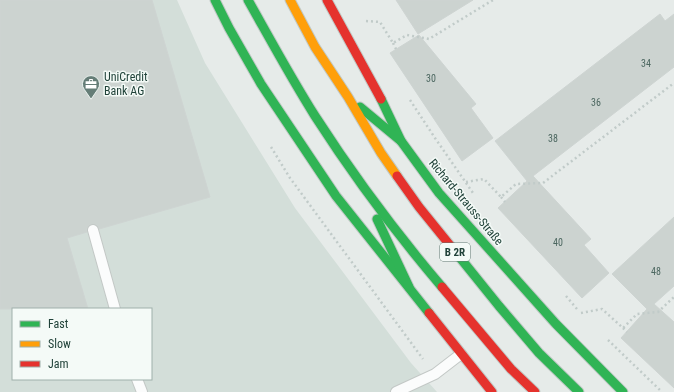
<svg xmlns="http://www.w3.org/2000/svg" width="674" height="392" font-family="'Roboto Condensed',sans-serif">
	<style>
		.built { fill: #d3ded9; fill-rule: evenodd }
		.building { fill: #ccd3d0; stroke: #ced4d2 }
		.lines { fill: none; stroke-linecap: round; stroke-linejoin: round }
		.lane-casing { stroke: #c3c8c6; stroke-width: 12 }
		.fast-casing { stroke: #c1c9c6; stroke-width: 11 }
		.slow-casing { stroke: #c1c9c6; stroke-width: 11 }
		.jam-casing { stroke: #c1c9c6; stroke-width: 11 }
		.path { stroke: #c1cbc9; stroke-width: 2.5; stroke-dasharray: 2 3; stroke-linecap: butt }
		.lane { stroke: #fbfcfc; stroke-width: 10 }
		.fast { stroke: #30b455; stroke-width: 9 }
		.slow { stroke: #ff9f0a; stroke-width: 9 }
		.jam { stroke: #e5322d; stroke-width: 9 }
		.labels { text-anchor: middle; stroke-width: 3; stroke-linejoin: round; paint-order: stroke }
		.number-label { font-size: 10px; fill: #4c6760 }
		.shield { fill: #f4faf7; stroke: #607972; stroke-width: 1 }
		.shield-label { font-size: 11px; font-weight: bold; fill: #204239 }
		.poi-label { font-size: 12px; fill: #204239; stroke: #f4faf7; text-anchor: start }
		.street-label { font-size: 12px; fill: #204239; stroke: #f4faf7 }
	</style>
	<rect width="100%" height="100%" fill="#e6ebe9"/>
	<path class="built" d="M0,0H177L205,63L295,208L411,363L437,392H0ZM13,309H151V379H13Z"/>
	<g class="building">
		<polygon points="0,0 152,0 210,197 99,229 97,225 92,224 89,225 87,228 87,232 67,238 88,309 0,309"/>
		<polygon points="396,0 473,0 418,34"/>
		<polygon points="660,14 665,21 674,14 674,67 533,176 591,239 584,245 609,273 582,298 498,208 527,181 495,141"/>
		<polygon points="419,35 476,104 471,108 493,138 462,161 390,53"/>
		<polygon points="674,217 674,286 654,304 674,322 674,388 621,338 647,309 612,274"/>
	</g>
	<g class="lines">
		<g class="lane-casing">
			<g id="lane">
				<polyline points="93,230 115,309"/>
				<polyline points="137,379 142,392"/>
				<polyline points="396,392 435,374 461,354"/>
			</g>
		</g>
		<g class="fast-casing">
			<g id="fast">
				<polyline points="215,0 229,28 261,84 336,196 429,313"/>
				<path d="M248,0C270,39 291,78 315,116C353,175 396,233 442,287"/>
				<polyline points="381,99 401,141 439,193 556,324 623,392"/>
				<polyline points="360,107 401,141"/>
				<polyline points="377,219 409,287"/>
				<polyline points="453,249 499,306 539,353 579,392"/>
			</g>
		</g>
		<g class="slow-casing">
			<polyline id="slow" points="290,0 315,47 348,97 381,153 397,176"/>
		</g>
		<g class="jam-casing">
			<g id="jam">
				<polyline points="327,0 381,99"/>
				<polyline points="397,176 419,207 453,249"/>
				<polyline points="442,287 511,369 535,392"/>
				<polyline points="429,313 492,392"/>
			</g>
		</g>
		<g class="path">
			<polyline points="366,21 380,22 393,43 407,35 429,39 493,0"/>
			<polyline points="393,43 396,49"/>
			<polyline points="410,100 435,138 473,193"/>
			<polyline points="271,147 290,178 423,359"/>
			<polyline points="466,182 484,179 501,197 516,184 543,183 674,83"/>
			<polyline points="501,197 505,202"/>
			<polyline points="566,296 577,309"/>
			<polyline points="581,313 602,309 623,328 637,314 658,312 674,297"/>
			<polyline points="623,328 627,332"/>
			<polyline points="608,340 662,392"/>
		</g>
		<use href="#lane" class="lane"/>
		<use href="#fast" class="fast"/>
		<use href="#slow" class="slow"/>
		<use href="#jam" class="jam"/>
	</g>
	<defs>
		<g id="office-pin" transform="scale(0.9)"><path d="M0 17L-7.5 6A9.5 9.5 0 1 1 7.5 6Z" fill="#657d77" stroke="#f4faf7"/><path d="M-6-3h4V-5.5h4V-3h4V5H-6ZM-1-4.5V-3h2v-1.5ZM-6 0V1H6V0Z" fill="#fff"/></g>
	</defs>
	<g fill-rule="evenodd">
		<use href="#office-pin" x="91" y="84"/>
	</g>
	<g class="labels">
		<g class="number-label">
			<text x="646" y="67">34</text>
			<text x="431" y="82">30</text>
			<text x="596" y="106">36</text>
			<text x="553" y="142">38</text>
			<text x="558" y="246">40</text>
			<text x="656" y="275">48</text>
		</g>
		<rect class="shield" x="440" y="243" width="30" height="18" rx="3"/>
		<g class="shield-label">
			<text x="455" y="256">B 2R</text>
		</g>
		<g class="poi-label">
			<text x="104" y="81">UniCredit<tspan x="104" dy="14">Bank AG</tspan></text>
		</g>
		<g class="street-label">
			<text transform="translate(466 202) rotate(50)" y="4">Richard-Strauss-Straße</text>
		</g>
	</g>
	<rect x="12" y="308" width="140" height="72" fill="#f4faf7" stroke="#9fb0ab"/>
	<rect x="20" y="321" width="20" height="6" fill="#30b455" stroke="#9fb0ab"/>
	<text x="48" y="328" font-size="12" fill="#204239">Fast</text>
	<rect x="20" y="341" width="20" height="6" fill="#ff9f0a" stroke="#9fb0ab"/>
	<text x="48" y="348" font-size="12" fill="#204239">Slow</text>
	<rect x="20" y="361" width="20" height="6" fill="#e5322d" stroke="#9fb0ab"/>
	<text x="48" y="368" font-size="12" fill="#204239">Jam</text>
</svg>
